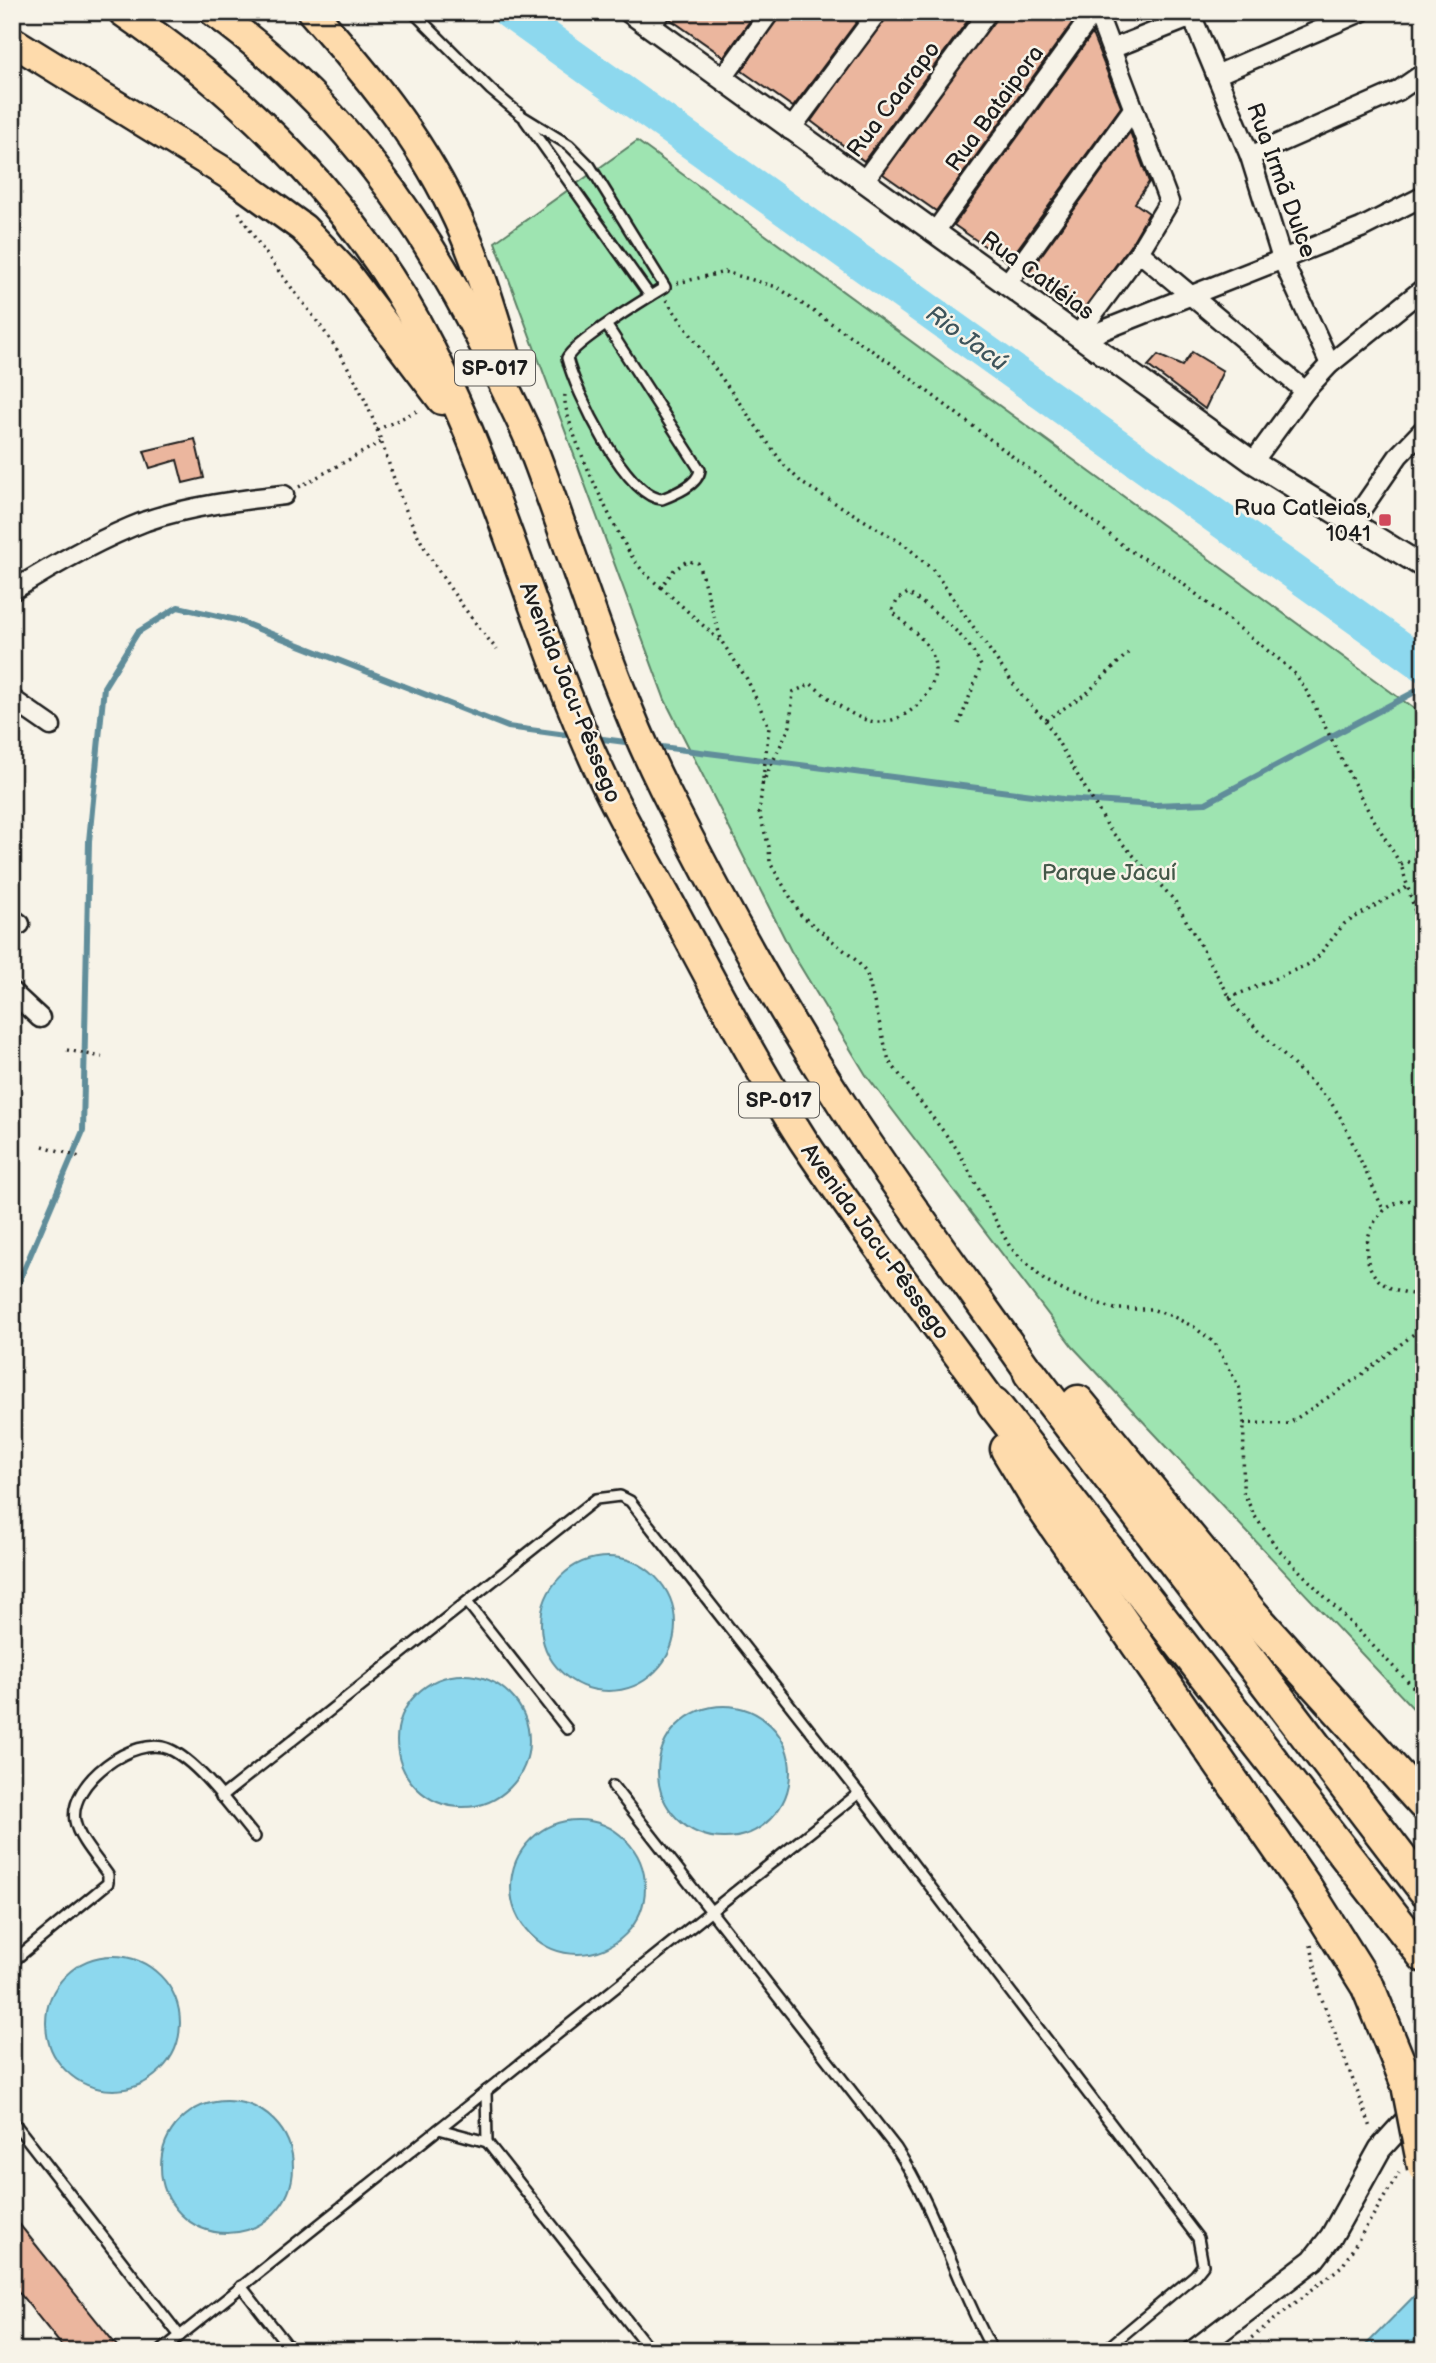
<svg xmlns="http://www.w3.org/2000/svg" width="1436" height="2363" font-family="'Balsamiq Sans',sans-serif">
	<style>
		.green { fill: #9ee4b1; stroke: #5d8066; stroke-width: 2 }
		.water { fill: #8dd8ee; stroke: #608d9a; stroke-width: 2 }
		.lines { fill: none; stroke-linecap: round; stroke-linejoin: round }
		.stream { stroke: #608d9a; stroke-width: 6 }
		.river { stroke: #8dd8ee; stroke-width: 35 }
		.building { fill: #ebb69e; stroke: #1c1c1c; stroke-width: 2 }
		.service-casing { stroke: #1c1c1c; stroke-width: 14 }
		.minor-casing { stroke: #1c1c1c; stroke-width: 23 }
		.tertiary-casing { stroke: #1c1c1c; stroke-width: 26 }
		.trunk-casing { stroke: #1c1c1c; stroke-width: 33 }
		.motorway-casing { stroke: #1c1c1c; stroke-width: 37 }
		.path { stroke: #1c1c1c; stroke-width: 3.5; stroke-dasharray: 2 5; stroke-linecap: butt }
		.service { stroke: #f7f3e8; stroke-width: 9 }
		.minor { stroke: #f7f3e8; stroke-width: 18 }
		.tertiary { stroke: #f7f3e8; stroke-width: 21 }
		.trunk { stroke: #fedbac; stroke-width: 28 }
		.motorway { stroke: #fedbac; stroke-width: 32 }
		.motorway-bridge-casing { stroke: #1c1c1c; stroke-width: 37; stroke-linecap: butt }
		.motorway-bridge { stroke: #fedbac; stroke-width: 32 }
		.poi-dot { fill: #d1495b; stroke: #f7f3e8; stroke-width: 2.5 }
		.labels { text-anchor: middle; stroke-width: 5; stroke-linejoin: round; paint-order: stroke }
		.shield { fill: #f7f3e8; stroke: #5e5c59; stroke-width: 2 }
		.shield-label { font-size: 21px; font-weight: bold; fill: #1c1c1c }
		.street-label { font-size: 23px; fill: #1c1c1c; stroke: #f7f3e8 }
		.poi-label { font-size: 23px; fill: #1c1c1c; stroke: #f7f3e8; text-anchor: end }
		.park-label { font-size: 23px; fill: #435849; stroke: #f7f3e8 }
		.water-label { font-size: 24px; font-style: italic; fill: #3e545b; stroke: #f7f3e8 }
	</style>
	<rect width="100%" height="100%" fill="#f7f3e8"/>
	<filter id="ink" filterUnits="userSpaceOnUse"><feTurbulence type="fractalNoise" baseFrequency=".0143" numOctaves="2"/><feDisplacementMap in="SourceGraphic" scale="14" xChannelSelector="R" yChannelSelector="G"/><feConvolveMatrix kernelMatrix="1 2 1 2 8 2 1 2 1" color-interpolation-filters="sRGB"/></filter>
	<g filter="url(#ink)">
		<polygon class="green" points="637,141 1424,716 1424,1720 1073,1347 866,1075 791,951 665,700 495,242"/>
		<g class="water">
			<circle cx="608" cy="1624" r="67"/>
			<circle cx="463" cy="1741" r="66"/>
			<circle cx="724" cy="1772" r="66"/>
			<circle cx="578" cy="1887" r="67"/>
			<circle cx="113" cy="2023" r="67"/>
			<circle cx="227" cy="2167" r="66"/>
			<polygon points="1424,2286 1424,2351 1360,2351"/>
		</g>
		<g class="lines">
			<g class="stream">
				<polyline points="595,738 633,743"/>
				<polyline points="654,746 1063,799 1155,805 1206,803 1424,687"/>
				<polyline points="12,1298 83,1131 89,841 104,687 138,632 178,607 236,620 508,727 574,736"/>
			</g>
			<polyline class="river" points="510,12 1424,665"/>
		</g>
		<g class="building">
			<polygon points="672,12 756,12 724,57 670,19"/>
			<polygon points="781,12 864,12 793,107 742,71"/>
			<polygon points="889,12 974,12 864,161 811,121"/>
			<polygon points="999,12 1080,12 936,211 883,174"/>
			<polygon points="1092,34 1121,107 1008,262 954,225"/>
			<polygon points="1130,132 1149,182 1135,203 1149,213 1130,246 1079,315 1027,275"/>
			<polygon points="1192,352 1223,371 1205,409 1148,366 1158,355 1182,366"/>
			<polygon points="195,439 204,478 183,483 177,460 150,468 144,451"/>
			<polygon points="12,2215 121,2351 66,2351 12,2284"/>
		</g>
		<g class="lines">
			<g class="service-casing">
				<g id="service">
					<path d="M413,12L491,90L522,116L569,145L590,166L665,287C645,299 575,342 567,358C575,391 626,497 662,499C675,494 698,485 700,470L607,326"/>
					<polyline points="525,120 650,296"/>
					<polyline points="467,1602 567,1729"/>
					<path d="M613,1786L896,2148C937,2211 956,2285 993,2351"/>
					<polyline points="221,1797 596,1499 620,1496 630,1501 859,1793 1198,2238 1203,2265 1195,2275 1104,2351"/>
					<path d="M12,1962L108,1883V1875C98,1860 78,1839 75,1821C68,1783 135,1734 169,1749C199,1762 233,1811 255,1837"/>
					<polyline points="486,2091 487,2142 651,2351"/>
					<polyline points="12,2120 180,2336"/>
					<polyline points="439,2129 487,2142"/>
					<polyline points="241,2286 292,2351"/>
					<polyline points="161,2351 859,1793"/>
				</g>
			</g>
			<g class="minor-casing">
				<g id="minor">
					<polyline points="1190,12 1250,156 1282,259 1330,364"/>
					<polyline points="650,26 661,12"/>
					<polyline points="1111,49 1192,17"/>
					<polyline points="1216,75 1361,12"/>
					<polyline points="723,78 770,12"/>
					<polyline points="790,130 878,12"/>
					<polyline points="1250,156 1398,91 1424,73"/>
					<polyline points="863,182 988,12"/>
					<polyline points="934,233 1094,12"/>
					<polyline points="1139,252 1305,391"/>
					<polyline points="1006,285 1133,109"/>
					<polyline points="1077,336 1139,252 1169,202 1097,12"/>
					<polyline points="1081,339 1361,228 1424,196"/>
					<polyline points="1253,462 1305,391 1330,364 1424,288"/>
					<polyline points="1352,523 1399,455 1424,429"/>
					<path d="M12,591C55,564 99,539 146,521C190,506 239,500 284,495"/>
					<polyline points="12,699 51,726"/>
					<polyline points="12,918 20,924"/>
					<polyline points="12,992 40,1018"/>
				</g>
			</g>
			<g class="tertiary-casing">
				<g id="tertiary">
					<polyline points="630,12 1253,462 1424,567"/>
					<polyline points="1194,2351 1313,2260 1331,2237 1380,2149 1420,2105"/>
				</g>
			</g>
			<g class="trunk-casing">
				<g id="trunk">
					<path d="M123,12C250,100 359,208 430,348C500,484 536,636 601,774C624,824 654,873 680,922C719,995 758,1070 803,1140C863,1230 930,1316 994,1404"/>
					<path d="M214,12C342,105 423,220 492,361C504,387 519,414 530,441C575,556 608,676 663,787C718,897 778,1006 845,1109C904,1199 969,1286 1030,1373"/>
					<path d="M312,12C365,72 417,134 452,207C477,257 492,310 508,363"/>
					<polyline points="12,41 231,176 303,228 345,272 442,400"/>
				</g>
			</g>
			<g class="motorway-casing">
				<g id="motorway">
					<polyline points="1030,1373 1424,1889"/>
					<polyline points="1078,1402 1251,1613 1424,1804"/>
					<polyline points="994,1404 1424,1956"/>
					<polyline points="1007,1449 1039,1502 1306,1888 1368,1987"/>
				</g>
			</g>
			<g class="path">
				<path d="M239,212C274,274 327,323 359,388C377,423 387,461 401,498C423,555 459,603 497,650"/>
				<polyline points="677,283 725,272 777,287 889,362 1037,475 1127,549 1168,572 1281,661 1296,675 1309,695 1365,805 1401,865 1424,940"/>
				<polyline points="666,300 783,464 802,483 905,545 934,571 1022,696 1045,720 1110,830 1175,901 1236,1008 1330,1101 1342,1120 1383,1209"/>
				<path d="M565,395C561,420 615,530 631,555C639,568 649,578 661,587L674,570L687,561L698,563L722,642L747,679L769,727L759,813L769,847L770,863L801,915L857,961L867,974L889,1061L957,1149L1010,1247L1045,1281L1068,1293L1115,1309H1151L1172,1316L1194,1327L1215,1343L1239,1387L1244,1420L1243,1491L1254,1515L1278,1549L1424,1698"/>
				<polyline points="377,430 419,410"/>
				<polyline points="299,487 381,442"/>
				<polyline points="661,587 720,641"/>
				<polyline points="1046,720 1087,693 1128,653"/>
				<path d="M762,784L790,726L793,692L811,684C828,697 853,720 876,722C908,724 946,687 932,654C926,639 903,623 892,611L898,599L908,593C935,611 968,636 981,666L959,724"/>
				<polyline points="1401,865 1424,856"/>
				<polyline points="1229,998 1307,965 1316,959 1344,924 1407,887"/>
				<polyline points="67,1050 102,1057"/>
				<polyline points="43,1146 83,1158"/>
				<path d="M1424,1202C1367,1187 1343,1276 1397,1290C1407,1293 1414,1296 1424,1292"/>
				<polyline points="1244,1423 1288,1424 1360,1376 1424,1326"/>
				<polyline points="1311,1945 1320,1994 1372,2130"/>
				<polyline points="1235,2351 1343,2265 1399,2173"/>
			</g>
			<use href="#service" class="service"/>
			<use href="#minor" class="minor"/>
			<use href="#tertiary" class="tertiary"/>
			<use href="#trunk" class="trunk"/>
			<use href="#motorway" class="motorway"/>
			<g class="motorway-bridge-casing">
				<polyline id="motorway-bridge" points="1368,1987 1408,2085 1424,2167"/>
			</g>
			<use href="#motorway-bridge" class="motorway-bridge"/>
		</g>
	</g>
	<rect class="poi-dot" x="1378" y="513" width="14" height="14" rx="3.5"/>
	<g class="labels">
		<g class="shield">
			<rect x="455" y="350.5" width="80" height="35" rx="5"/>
			<rect x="739" y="1082.5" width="80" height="35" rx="5"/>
		</g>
		<g class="shield-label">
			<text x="495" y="375">SP-017</text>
			<text x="779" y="1107">SP-017</text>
		</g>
		<g class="street-label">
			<text transform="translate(893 99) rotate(-53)" y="8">Rua Caarapo</text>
			<text transform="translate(994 108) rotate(-54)" y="8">Rua Bataipora</text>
			<text transform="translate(1282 180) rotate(70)" y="8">Rua Irmã Dulce</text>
			<text transform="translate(1038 275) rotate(36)" y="8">Rua Catléias</text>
			<text transform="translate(571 692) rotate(68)" y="8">Avenida Jacu-Pêssego</text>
			<text transform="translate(876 1241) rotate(54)" y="8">Avenida Jacu-Pêssego</text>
		</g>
		<g class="poi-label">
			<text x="1371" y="515">Rua Catleias,<tspan x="1371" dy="26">1041</tspan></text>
		</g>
		<g class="park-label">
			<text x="1109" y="880">Parque Jacuí</text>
		</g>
		<g class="water-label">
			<text transform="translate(967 338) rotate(36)" y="8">Rio Jacú</text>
		</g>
	</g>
	<rect width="1436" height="2363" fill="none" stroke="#f7f3e8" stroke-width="42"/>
	<rect x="21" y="21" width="1394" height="2321" fill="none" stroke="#1c1c1c" stroke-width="2.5" filter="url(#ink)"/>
</svg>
